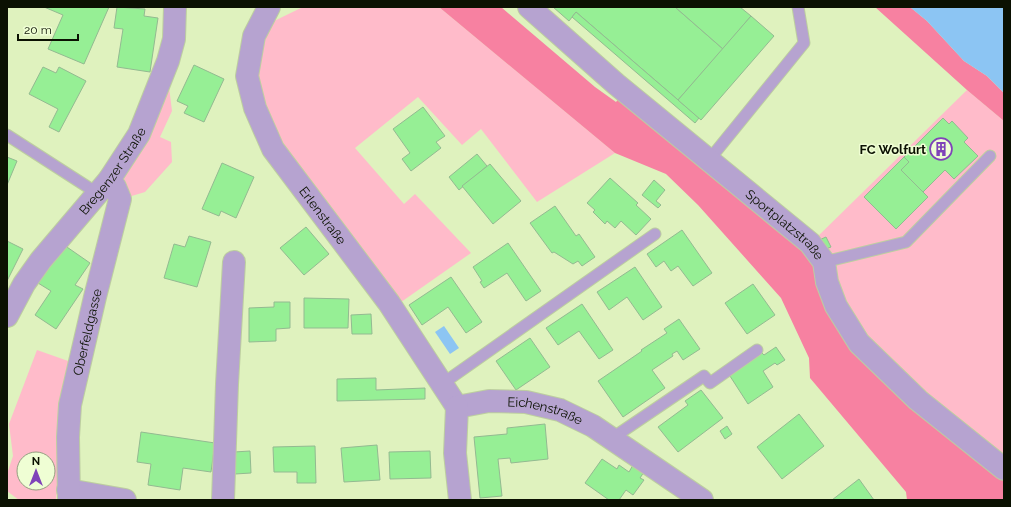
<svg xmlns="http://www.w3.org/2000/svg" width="1011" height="507" font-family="Raleway,sans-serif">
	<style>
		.green { fill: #ffbbca; fill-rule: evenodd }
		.forest { fill: #f781a1 }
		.water { fill: #8cc5f3 }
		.building { fill: #96ef95; stroke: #93ba91 }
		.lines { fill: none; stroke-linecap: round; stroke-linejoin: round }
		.service-casing { stroke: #bdcea0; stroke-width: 13 }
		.minor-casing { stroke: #bdcea0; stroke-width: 24 }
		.service { stroke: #b6a3d0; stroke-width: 11 }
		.minor { stroke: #b6a3d0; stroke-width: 22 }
		.labels { text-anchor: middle; stroke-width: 3; stroke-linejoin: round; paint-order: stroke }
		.poi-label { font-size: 13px; font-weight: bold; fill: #0b1102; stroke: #effed4; text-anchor: end }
		.street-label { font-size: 13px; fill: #0b1102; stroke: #effed4 }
	</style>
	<rect width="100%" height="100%" fill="#dff2be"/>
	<g class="green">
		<polygon points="303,7 439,7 615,153 537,202 481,129 462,145 418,97 355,148 404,204 415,194 471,253 394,307 261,120 255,36 272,22"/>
		<polygon points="169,87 172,111 160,137 171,142 172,162 145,192 125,198 118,182"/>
		<polygon points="967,90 1004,121 1004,472 906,397 809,245"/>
		<path d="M37,350L71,362L56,500H19L7,491V474L13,456L9,424ZM24,459H48V483H24Z"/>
	</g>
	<g class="forest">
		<polygon points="439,7 501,7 595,87 616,102 624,92 809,245 834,312 1004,472 1004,500 907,500 906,492 810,378 809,358 781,298 698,205 666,174 615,153"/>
		<polygon points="875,7 910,7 927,21 964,61 987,76 1004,93 1004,121 967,90"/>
	</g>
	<g class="water">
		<polygon points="910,7 1004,7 1004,93 987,76 964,61 927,21"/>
		<polygon points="444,326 459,348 450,354 435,332"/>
	</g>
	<g class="building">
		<polygon points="44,7 109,7 84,64 48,49 63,15"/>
		<polygon points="117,7 145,9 144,16 158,18 150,72 117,67 123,29 114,28"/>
		<polygon points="553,7 675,7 723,49 678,100 576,12 569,21"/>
		<polygon points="675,7 740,7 751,16 723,49"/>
		<polygon points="576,12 699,118 695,123 572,17"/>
		<polygon points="751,16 774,36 701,120 678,100"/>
		<polygon points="194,65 224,79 204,122 184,113 188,106 177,101"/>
		<polygon points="43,67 56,73 59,67 86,81 59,132 49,127 58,109 29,94"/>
		<polygon points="423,107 445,136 436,142 441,148 411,171 402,159 410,153 393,129"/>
		<polygon points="943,118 949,124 952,121 968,138 964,142 978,156 954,179 945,170 923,192 901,170 909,162 904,157"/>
		<polygon points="477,154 487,166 459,190 449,177"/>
		<polygon points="7,157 17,161 7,185"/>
		<polygon points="904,157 909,162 901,170 928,197 896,229 864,197"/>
		<polygon points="222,163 254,177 236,218 221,211 219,216 202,209"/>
		<polygon points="490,164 521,201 493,224 462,186"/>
		<polygon points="610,178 638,203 636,205 651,219 636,235 621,221 615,228 607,221 605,224 593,212 595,210 587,203"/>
		<polygon points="654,180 665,190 656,201 661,205 658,208 642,195"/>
		<polygon points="555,206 576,236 579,234 595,257 582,266 578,261 573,264 554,252 552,253 530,223"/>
		<polygon points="306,227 329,254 304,275 280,248"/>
		<polygon points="682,230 712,273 693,286 678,266 671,271 664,261 656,267 647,254"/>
		<polygon points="189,236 211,242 197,287 164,278 174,244 185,247"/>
		<polygon points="826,237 831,247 821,251 817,241"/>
		<polygon points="7,241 23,249 7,281"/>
		<polygon points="508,243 541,291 526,301 507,273 484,288 480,282 482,281 473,267"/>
		<polygon points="64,245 90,263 75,285 83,289 56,329 35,315 51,291 38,283"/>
		<polygon points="635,267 662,307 643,320 627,297 609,310 597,292"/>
		<polygon points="451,277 482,322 466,333 448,307 422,325 409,305"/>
		<polygon points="753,284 775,315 747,334 725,303"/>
		<polygon points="304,298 349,299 348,328 304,328"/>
		<polygon points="274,302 290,302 290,328 276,329 276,341 249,342 249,308 274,307"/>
		<polygon points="582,304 613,350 599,359 579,331 558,345 546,328"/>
		<polygon points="371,314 372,334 352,334 351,315"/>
		<polygon points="679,319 700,349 683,360 677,351 672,354 673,356 652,370 665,388 623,417 598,381 642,351 641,350 667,333 664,329"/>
		<polygon points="530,338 550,367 516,390 496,361"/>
		<polygon points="776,347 785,360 777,365 775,363 763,371 773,387 748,404 728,373 761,352 764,355"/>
		<polygon points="376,378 376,390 425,388 425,399 337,401 337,379"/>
		<polygon points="701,390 723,418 678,452 658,427 688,405 685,401"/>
		<polygon points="799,414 824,446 782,479 757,447"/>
		<polygon points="545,424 548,459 511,463 510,458 498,459 502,496 480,498 474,437 507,434 507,428"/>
		<polygon points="727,426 732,434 725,439 720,431"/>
		<polygon points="141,432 215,443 211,472 183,468 180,490 148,485 151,464 137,462"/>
		<polygon points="377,445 380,480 344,482 341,448"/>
		<polygon points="315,446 316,483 297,483 297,472 274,472 273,447"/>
		<polygon points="250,451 251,473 235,474 234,452"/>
		<polygon points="430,451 431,478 390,479 389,452"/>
		<polygon points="602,459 617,469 619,465 629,472 633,465 644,472 640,478 644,480 633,495 626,490 619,500 609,500 585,483"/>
		<polygon points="859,479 874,500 832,500"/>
	</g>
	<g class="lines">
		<g class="service-casing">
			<g id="service">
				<polyline points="7,135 97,193"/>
				<polyline points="709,160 804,43 798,7"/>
				<polyline points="824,262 906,242 990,156"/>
				<polyline points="442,384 655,234"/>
				<polyline points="611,439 704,376 710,383 757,350"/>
			</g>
		</g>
		<g class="minor-casing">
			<g id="minor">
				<path id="s1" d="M269,7L254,36L247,76L255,108L273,149L389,303L457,407"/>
				<path id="s2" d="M529,7L616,84L810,243L824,262L827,282L836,306L859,343L918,400L1004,469"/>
				<path id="s3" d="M7,316L24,284L41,260L109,180L139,134L168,61L174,39L175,7"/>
				<path id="s4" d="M457,407L489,401L526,402L560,410L593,426L702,500"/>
				<polyline points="457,407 455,453 460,500"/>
				<polyline points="68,490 125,500"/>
				<path id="s5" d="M69,500L68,437L70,405L95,297L120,199L115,187L109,180"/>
				<polyline points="223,500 227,384 234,262"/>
			</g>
		</g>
		<use href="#service" class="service"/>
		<use href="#minor" class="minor"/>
	</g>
	<defs>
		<g id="building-ring" transform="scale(1.15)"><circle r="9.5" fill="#effed4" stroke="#7f43b9" stroke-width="1.5"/><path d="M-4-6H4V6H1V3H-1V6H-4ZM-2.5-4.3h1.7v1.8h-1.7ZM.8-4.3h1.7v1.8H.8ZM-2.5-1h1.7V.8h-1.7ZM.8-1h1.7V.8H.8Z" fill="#7f43b9"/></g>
	</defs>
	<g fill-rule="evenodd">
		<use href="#building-ring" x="941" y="149"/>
	</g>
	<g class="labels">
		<g class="poi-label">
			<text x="926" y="154">FC Wolfurt</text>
		</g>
		<g class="street-label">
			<text dy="5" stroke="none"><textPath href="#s3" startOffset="180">Bregenzer Straße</textPath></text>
			<text dy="5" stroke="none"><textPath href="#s1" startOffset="234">Erlenstraße</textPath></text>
			<text dy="5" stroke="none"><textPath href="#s2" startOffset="336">Sportplatzstraße</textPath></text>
			<text dy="5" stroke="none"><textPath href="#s5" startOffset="170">Oberfeldgasse</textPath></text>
			<text dy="5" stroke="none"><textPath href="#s4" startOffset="90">Eichenstraße</textPath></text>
		</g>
	</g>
	<rect width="1011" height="507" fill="none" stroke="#0b1102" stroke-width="16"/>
	<g transform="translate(36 471)"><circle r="19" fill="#effed4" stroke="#949f80"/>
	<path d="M0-3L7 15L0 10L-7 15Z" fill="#7f43b9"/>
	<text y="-6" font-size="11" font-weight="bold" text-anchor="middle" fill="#0b1102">N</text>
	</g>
	<path d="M18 34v6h60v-6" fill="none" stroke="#0b1102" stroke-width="2"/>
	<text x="24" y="34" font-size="12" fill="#0b1102" stroke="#effed4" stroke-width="3" paint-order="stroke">20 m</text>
</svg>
